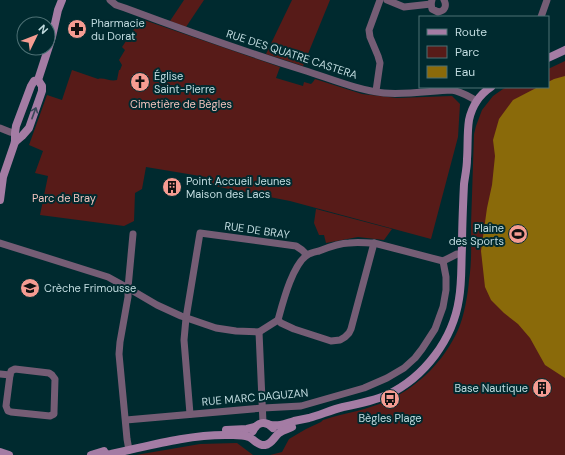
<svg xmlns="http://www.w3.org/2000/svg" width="565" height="455" font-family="'DM Sans',sans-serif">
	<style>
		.green { fill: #571b18 }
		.water { fill: #8a6a0a }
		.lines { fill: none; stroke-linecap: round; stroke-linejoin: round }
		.street { stroke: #755d75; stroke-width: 7 }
		.secondary { stroke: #a47ca4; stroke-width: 8 }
		.oneway { stroke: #394758 }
		.labels { text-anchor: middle; stroke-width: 4; stroke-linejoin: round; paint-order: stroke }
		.poi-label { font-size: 11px; fill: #c0dbdf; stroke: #002a2f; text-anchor: start }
		.street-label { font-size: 11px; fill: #c0dbdf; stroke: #002a2f }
		.park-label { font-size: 11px; fill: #f2c3bd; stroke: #002a2f }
	</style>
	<rect width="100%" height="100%" fill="#002a2f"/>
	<g class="green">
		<polygon points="184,0 204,0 186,27 170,21"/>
		<polygon points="292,0 330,0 303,66 266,54"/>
		<path d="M141,19L280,67L276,78L303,86L304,82L311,84L313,82L315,79L362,94L397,98L452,96L460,104L458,137L431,239L290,201L204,184L206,177L146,167L142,189L135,193L134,221L124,226L40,215L48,176L35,173L43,151L29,145L47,95L62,100L72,70L98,79C104,77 110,82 117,80L119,70H120L122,65L119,60L125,50L122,47Z"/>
		<path d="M565,61V455H270L282,452L289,439L306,429L321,422L323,420C344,413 368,410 389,400C419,386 444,361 458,330C464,317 468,294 469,280C472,262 471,243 471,225C472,195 473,165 474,134L476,126L482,110L493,96L503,89L508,87H548V69Z"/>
		<polygon points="316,209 392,229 384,240 358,237 326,243 324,235 319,235 314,223"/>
		<polygon points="237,443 253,455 136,455 200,444"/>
	</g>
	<polygon class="water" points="565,76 565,378 545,365 530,338 518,324 504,313 491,300 485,287 481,251 487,208 492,185 495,156 493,140 499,119 513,100 538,87 548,87 548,82 554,79"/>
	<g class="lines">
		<g class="street">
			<path d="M110,0L116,5L125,8C184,30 243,51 303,70C329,78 357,90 384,93C405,95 430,91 451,90C461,91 468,96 477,101"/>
			<polyline points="387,0 404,7 431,4"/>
			<path d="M432,0L431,4L432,9L438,12C445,11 447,6 444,0"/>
			<polyline points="541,17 547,0"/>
			<polyline points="376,91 380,63 378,56 370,37 369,30 380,0"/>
			<polyline points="0,128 10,132 15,133"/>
			<path d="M0,243L108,277L128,288L157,305L181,316L216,328L236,331L259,332L278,320C283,302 292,266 307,255C310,253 315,252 319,251C329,247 339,243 349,243C357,242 366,243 374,243L443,261L457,254H461"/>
			<polyline points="278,320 281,323 294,329 331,341 340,340 345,337 349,333 351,329 374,243"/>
			<polyline points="259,332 263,423"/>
			<polygon points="15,369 49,373 52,375 55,379 54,412 54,414 50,416 11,412 8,411 6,406 10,375 11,371"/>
			<polyline points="0,374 10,375"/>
			<polyline points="190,414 184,340 186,318 200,233 296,246 302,250 307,255"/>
			<polyline points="126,420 263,408 301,406 364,388 387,378 404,368 415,358 422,349 435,329 443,307 446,290 446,277 443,261"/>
			<polyline points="129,450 127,439 119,354 120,342 128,297 128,288 133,234"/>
		</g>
		<g class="secondary">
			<polyline points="548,58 565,50"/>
			<polyline points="15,142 22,136 29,128 42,91 42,86 38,80"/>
			<polyline points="0,200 3,177 15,142 15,133 16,126 31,86 34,81 38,80 52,37 58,10 62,0"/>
			<path d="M270,425C281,426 284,424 294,421C299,420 304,419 309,418C320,415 331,410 343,407C358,404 373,401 387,395C425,377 453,339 459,299C462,282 461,265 462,247C462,226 463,205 464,184C465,176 467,168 467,159C468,146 467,133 469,120C472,106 479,95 491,87"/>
			<polyline points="226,430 247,429 255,427"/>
			<path d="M253,431C257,422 266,420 273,428"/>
			<polyline points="0,452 9,455"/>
			<polyline points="91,455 104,451"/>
			<path d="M100,455L111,454C149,446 186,435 225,435C233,435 242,434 249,437C255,440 258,446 265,445C272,444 274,437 279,433C283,430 288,429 292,427"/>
		</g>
	</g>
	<defs><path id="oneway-shaft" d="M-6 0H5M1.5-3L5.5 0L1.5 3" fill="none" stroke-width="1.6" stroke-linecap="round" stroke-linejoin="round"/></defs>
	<use class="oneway" href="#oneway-shaft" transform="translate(34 113) rotate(-70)"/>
	<defs>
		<g id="pharmacy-disc" transform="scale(1)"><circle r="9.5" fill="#f59c92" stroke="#002a2f"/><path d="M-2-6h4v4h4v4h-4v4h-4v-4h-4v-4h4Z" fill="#111"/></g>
		<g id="church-disc" transform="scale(1)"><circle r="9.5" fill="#f59c92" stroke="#002a2f"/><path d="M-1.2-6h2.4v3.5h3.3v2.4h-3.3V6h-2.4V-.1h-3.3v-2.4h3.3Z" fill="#111"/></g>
		<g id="building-disc" transform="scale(1)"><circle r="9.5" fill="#f59c92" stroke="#002a2f"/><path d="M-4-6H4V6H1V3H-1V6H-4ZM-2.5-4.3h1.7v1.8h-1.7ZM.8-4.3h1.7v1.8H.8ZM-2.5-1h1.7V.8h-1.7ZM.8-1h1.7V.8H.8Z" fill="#111"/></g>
		<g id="stadium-disc" transform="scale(1)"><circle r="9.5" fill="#f59c92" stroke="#002a2f"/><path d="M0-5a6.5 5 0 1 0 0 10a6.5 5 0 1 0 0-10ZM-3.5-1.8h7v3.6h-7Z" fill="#111"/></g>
		<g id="school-disc" transform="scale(1)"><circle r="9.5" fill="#f59c92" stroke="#002a2f"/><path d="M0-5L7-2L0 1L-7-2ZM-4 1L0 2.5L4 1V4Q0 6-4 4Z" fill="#111"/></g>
		<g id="bus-disc" transform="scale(1)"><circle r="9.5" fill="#f59c92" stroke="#002a2f"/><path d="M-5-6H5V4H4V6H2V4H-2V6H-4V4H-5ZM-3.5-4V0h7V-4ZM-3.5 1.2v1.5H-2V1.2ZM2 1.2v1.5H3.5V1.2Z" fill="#111"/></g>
	</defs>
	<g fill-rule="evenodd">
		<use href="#pharmacy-disc" x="77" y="29"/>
		<use href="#church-disc" x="140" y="82"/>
		<use href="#building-disc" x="172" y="187"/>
		<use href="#stadium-disc" x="518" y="234"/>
		<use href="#school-disc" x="30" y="288"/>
		<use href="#building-disc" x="542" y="388"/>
		<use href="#bus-disc" x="390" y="399"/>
	</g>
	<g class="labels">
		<g class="poi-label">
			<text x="91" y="27">Pharmacie<tspan x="91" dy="13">du Dorat</tspan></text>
			<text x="154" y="80">Église<tspan x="154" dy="13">Saint-Pierre</tspan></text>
			<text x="186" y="185">Point Accueil Jeunes<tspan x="186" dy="13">Maison des Lacs</tspan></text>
			<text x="504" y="232" text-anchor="end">Plaine<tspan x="504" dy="13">des Sports</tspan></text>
			<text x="44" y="292">Crèche Frimousse</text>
			<text x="528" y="392" text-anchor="end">Base Nautique</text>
			<text x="390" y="422" text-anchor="middle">Bègles Plage</text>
		</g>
		<g class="street-label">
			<text transform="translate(292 54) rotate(18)" y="4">RUE DES QUATRE CASTERA</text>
			<text transform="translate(257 230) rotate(8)" y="4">RUE DE BRAY</text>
			<text transform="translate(255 397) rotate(-5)" y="4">RUE MARC DAGUZAN</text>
		</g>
		<g class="park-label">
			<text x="181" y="108">Cimetière de Bègles</text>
			<text x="64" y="202">Parc de Bray</text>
		</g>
	</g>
	<rect x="419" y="16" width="130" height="72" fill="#002a2f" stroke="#4d7175"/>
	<rect x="427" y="29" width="20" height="6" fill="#a47ca4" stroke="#4d7175"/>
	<text x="455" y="36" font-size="12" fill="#c0dbdf">Route</text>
	<rect x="427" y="46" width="20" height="12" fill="#571b18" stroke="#4d7175"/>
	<text x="455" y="56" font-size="12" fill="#c0dbdf">Parc</text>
	<rect x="427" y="66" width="20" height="12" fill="#8a6a0a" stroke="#4d7175"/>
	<text x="455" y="76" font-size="12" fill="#c0dbdf">Eau</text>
	<g transform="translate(36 36) rotate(47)"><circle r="19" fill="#002a2f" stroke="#4d7175"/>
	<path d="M0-3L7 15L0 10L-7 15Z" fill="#f59c92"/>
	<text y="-6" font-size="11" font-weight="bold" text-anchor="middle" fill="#c0dbdf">N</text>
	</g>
</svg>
